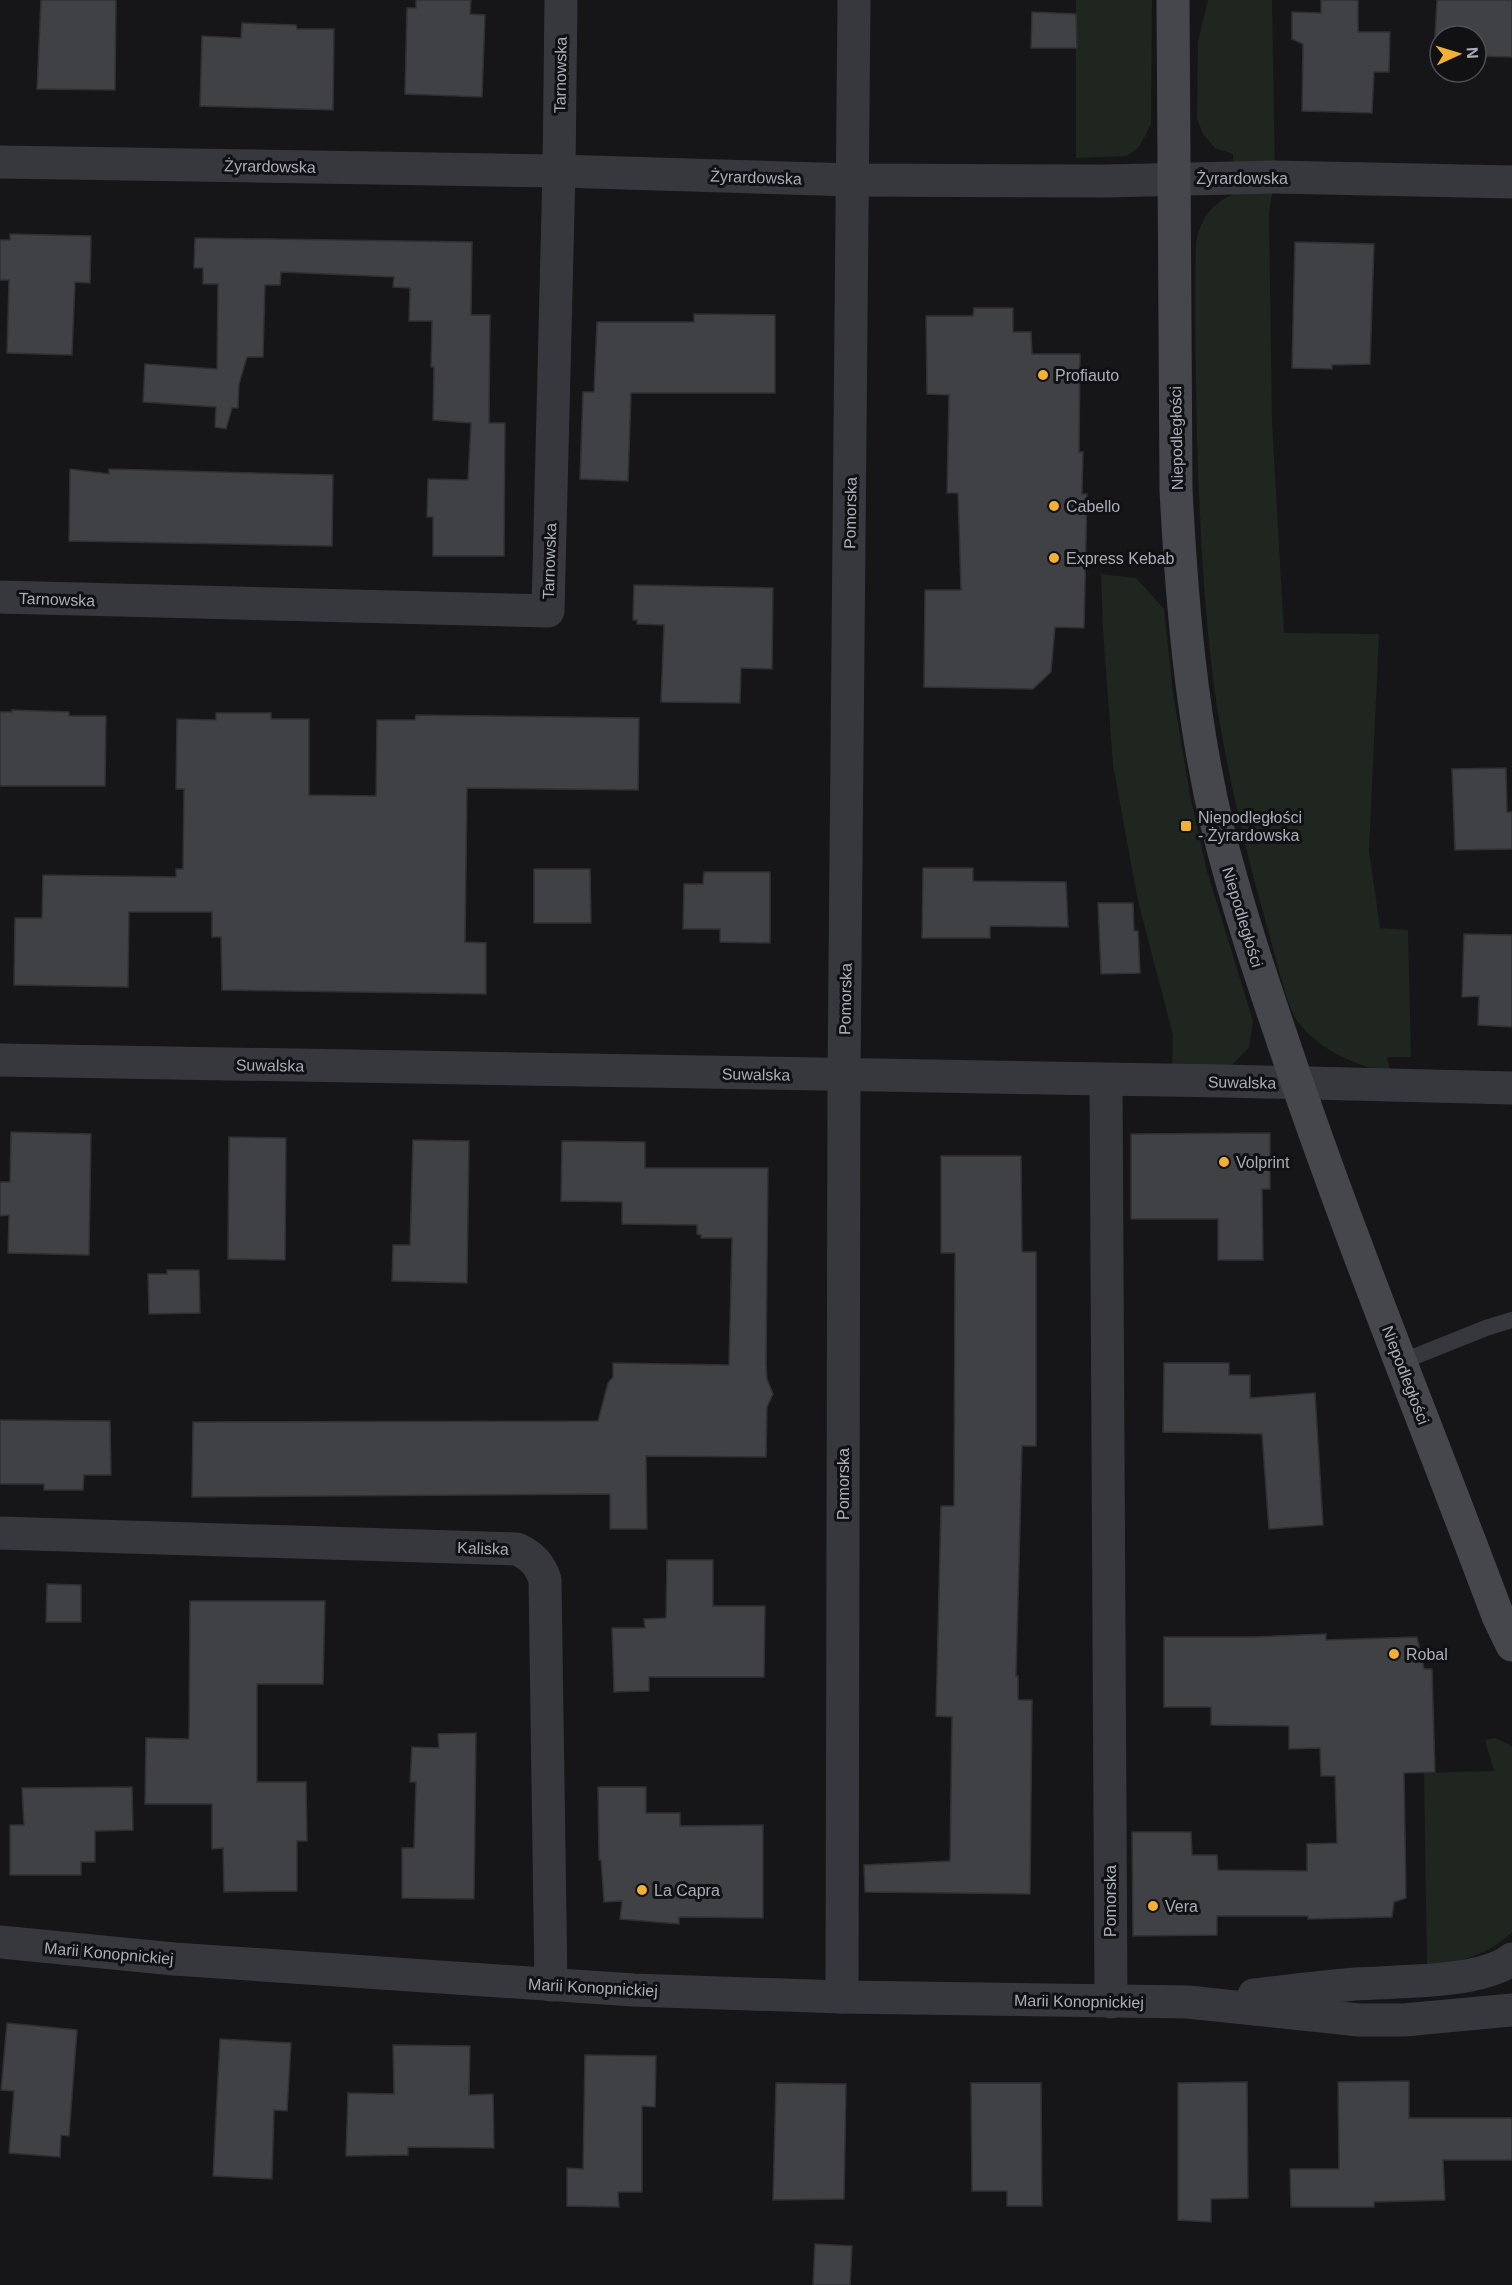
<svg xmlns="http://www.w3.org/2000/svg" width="1512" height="2285" font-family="Helvetica,sans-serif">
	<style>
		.green { fill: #1e261f }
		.building { fill: #404145; stroke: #303034; stroke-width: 1.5 }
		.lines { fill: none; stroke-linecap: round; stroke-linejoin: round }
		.lane { stroke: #37383d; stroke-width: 16 }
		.street { stroke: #37383d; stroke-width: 33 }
		.secondary { stroke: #45474d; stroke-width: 33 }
		.poi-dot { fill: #f2b134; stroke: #111113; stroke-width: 2 }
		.labels { text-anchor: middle; stroke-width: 6; stroke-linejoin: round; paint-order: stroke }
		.street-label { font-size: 16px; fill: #a8adb8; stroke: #111113 }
		.poi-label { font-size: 16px; fill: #a8adb8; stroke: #111113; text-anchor: start }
	</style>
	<rect width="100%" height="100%" fill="#161618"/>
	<g class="green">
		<polygon points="1076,0 1152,0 1151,123 1145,136 1138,148 1127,156 1076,158"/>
		<path d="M1208,0H1272L1275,177L1269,213L1272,421L1284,633L1379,634L1369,851L1380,928L1408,930L1411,1057H1387L1394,1086L1378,1085L1370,1068C1341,1058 1318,1047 1298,1022C1286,1006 1273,946 1266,923C1246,852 1229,780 1217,707C1204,619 1200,529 1197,440C1196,375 1194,310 1196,245C1199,222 1210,204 1232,195L1233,154L1215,148L1203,134L1197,119L1198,42Z"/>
		<polygon points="1101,574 1136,578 1164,609 1173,693 1190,795 1207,871 1253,1021 1249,1047 1233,1064 1224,1067 1172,1066 1173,1035 1138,901 1113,765 1103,630"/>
		<path d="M1495,1738L1512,1746V1932C1485,1957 1462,1961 1427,1966L1424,1773L1494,1771L1485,1740Z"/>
	</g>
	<g class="building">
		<polygon points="41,0 116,0 115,90 37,89"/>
		<polygon points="416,0 471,0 470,14 485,15 482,97 405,94 407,8 416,8"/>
		<polygon points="1321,0 1358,0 1358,32 1390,32 1389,72 1374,72 1372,113 1302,111 1303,44 1292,39 1292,12 1321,13"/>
		<polygon points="1437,0 1512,0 1512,57 1476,56 1476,36 1440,36 1440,55 1434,55"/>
		<polygon points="1032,12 1076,14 1077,48 1031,48"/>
		<polygon points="242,23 296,25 297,29 334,29 333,110 200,106 202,36 241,38"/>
		<polygon points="10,234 91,236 90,283 75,282 72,355 7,353 9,280 0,280 0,240 10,240"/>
		<polygon points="195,238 472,242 471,315 490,315 489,423 505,423 504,556 433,556 433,517 427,517 428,479 468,480 471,423 433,420 434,367 431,367 432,321 409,321 410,288 393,287 394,277 281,272 280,285 265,285 263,357 247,357 239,384 238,408 232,408 226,429 215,427 216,407 143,402 145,364 217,369 218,284 203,284 203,268 194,268"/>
		<polygon points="1295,242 1374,244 1370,364 1332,365 1332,369 1292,368"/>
		<polygon points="974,308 1013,308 1013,332 1031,332 1032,354 1080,354 1079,452 1083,452 1082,494 1087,494 1084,628 1055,627 1051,672 1033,689 924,687 925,590 961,590 958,493 947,493 949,395 927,394 926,316 973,316"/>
		<polygon points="694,314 775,315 775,393 631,393 628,481 580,479 583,392 594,392 597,322 694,322"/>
		<polygon points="70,469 109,474 109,469 333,475 332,546 69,541"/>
		<polygon points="634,585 773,588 772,669 741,668 740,703 661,702 664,625 637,624 637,620 633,620"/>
		<polygon points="12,710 69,712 69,716 106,716 105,786 0,786 0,712 12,712"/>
		<polygon points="216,713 271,713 271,719 309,719 309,795 376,796 377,720 415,720 416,715 639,718 638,790 467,788 465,942 486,943 486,994 222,990 221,937 212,937 212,912 129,912 128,987 14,985 15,918 42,918 43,875 176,877 176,869 183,869 184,789 176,789 177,719 216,720"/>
		<polygon points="1506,768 1507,812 1512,812 1512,849 1455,850 1452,769"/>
		<polygon points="923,868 973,868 973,881 1066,882 1068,927 990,926 990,938 922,938"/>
		<polygon points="534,869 590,869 591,923 534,923"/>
		<polygon points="704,872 770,872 770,943 720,942 720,929 683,929 684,884 703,884"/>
		<polygon points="1098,903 1133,903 1134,931 1138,931 1140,973 1101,974"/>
		<polygon points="1464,934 1512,935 1512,1027 1478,1025 1479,996 1462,997"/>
		<polygon points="11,1132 91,1134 89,1255 8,1253 9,1215 0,1216 0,1182 10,1182"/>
		<polygon points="1270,1133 1270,1189 1262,1189 1263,1260 1218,1260 1218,1219 1131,1219 1131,1134"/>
		<polygon points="229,1137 286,1138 285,1260 228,1259"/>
		<polygon points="413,1140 469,1141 467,1283 392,1281 393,1245 410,1245"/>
		<polygon points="562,1141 645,1142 645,1168 768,1168 766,1365 767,1379 773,1394 767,1407 766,1457 646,1456 647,1529 610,1529 610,1494 192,1497 193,1422 598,1421 608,1383 613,1377 613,1363 729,1365 732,1238 701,1238 701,1235 697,1234 697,1225 622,1224 622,1202 561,1201"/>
		<polygon points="941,1156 1021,1156 1022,1252 1036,1252 1036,1446 1022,1446 1016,1676 1018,1676 1018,1700 1032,1700 1030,1894 865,1892 864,1865 950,1861 952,1717 936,1716 941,1506 954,1506 955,1253 941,1253"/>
		<polygon points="167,1270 199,1270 200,1313 149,1314 148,1274 167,1274"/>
		<polygon points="1164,1363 1229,1363 1229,1375 1250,1375 1250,1398 1315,1393 1323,1525 1269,1529 1262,1434 1163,1432"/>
		<polygon points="0,1420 110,1421 111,1475 84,1475 83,1490 44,1490 44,1484 0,1484"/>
		<polygon points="667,1560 713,1560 713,1606 765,1606 764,1677 649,1677 649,1691 614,1692 612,1628 645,1628 644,1619 666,1618"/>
		<polygon points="47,1584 81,1585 81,1622 46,1622"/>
		<polygon points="190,1601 325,1601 323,1684 257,1684 257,1782 306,1782 307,1841 297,1841 297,1891 224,1892 223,1848 212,1849 212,1804 145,1804 146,1738 189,1739"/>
		<polygon points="1326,1634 1326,1640 1417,1637 1424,1669 1432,1669 1435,1772 1404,1773 1406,1898 1394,1902 1392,1917 1308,1919 1308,1916 1217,1916 1217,1935 1133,1936 1132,1832 1191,1832 1192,1855 1217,1855 1218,1870 1307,1871 1307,1844 1337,1843 1335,1776 1321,1776 1320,1748 1289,1749 1289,1726 1211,1725 1211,1707 1164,1707 1164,1637 1251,1637"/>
		<polygon points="476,1733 474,1899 402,1898 402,1848 414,1848 416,1782 410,1782 412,1747 439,1748 438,1734"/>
		<polygon points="132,1787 133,1830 95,1831 95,1862 81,1862 81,1875 10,1875 10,1825 24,1825 22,1788"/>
		<polygon points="598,1787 646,1787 646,1813 680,1813 680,1826 763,1825 763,1918 679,1917 679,1924 620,1919 622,1901 604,1902 601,1860 599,1860"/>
		<polygon points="7,2023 77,2030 69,2136 61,2135 60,2157 9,2153 14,2091 1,2090"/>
		<polygon points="220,2039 291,2043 287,2111 274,2110 272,2179 213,2176"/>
		<polygon points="393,2045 470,2046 469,2095 493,2094 494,2148 408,2147 408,2155 346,2156 348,2093 394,2094"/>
		<polygon points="585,2055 656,2056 655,2107 642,2106 642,2192 618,2192 619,2207 567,2206 567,2168 583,2169"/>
		<polygon points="1409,2081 1409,2118 1512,2118 1512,2160 1443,2160 1445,2200 1374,2202 1374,2207 1291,2207 1290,2169 1339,2169 1338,2082"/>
		<polygon points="1247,2082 1248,2198 1211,2199 1211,2222 1178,2220 1178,2083"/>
		<polygon points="776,2083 846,2084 844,2199 773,2200"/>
		<polygon points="971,2083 1041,2083 1042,2206 1007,2206 1007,2191 972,2191"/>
		<polygon points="815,2244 852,2246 850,2285 813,2285"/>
	</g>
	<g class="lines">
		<polyline class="lane" points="1401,1362 1486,1328 1512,1320"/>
		<g class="street">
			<polyline points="0,162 559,171 853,180 1107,181 1275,177 1512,182"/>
			<polyline points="0,597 548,611 559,171 561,0"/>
			<polyline points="0,1060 1224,1081 1512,1088"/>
			<polyline points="1106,1080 1111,2002"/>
			<path d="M0,1533L517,1549C532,1556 540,1564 545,1580L551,1985"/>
			<polyline points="0,1942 174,1959 633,1990 842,1997 1188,2002 1359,2020 1404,2020 1512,2010"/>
			<path d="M1254,1995C1288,1991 1321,1987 1355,1984C1396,1981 1480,1984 1512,1959"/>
			<polyline points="842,1997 844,1076 854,0"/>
		</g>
		<path class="secondary" d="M1173,0L1176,490C1182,603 1191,715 1217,825C1236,903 1262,980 1288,1056C1352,1245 1428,1429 1498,1616L1512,1645"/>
	</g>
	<g class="poi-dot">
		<circle cx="1043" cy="375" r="6"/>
		<circle cx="1054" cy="506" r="6"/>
		<circle cx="1054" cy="558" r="6"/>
		<rect x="1180" y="820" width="12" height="12" rx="3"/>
		<circle cx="1224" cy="1162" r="6"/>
		<circle cx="1394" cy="1654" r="6"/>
		<circle cx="642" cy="1890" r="6"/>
		<circle cx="1153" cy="1906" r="6"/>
	</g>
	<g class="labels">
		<g class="street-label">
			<text transform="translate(560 75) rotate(-89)" y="6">Tarnowska</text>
			<text transform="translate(270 166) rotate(1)" y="6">Żyrardowska</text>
			<text transform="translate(756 177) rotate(2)" y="6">Żyrardowska</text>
			<text x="1242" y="184">Żyrardowska</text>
			<text transform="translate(1176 438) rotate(-91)" y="6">Niepodległości</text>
			<text transform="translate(850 513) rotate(-89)" y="6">Pomorska</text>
			<text transform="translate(549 561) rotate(-88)" y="6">Tarnowska</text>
			<text transform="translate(57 599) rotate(2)" y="6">Tarnowska</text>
			<text transform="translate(1243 917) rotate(73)" y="6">Niepodległości</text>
			<text transform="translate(845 999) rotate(-89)" y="6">Pomorska</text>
			<text transform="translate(270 1065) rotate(1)" y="6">Suwalska</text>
			<text transform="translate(756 1074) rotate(1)" y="6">Suwalska</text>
			<text transform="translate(1242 1082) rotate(1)" y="6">Suwalska</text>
			<text transform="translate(1406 1375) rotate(69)" y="6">Niepodległości</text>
			<text transform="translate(843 1484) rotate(-90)" y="6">Pomorska</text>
			<text transform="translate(483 1548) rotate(2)" y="6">Kaliska</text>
			<text transform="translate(1110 1901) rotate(-90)" y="6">Pomorska</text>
			<text transform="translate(109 1953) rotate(5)" y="6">Marii Konopnickiej</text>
			<text transform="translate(593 1987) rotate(3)" y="6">Marii Konopnickiej</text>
			<text transform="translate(1079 2001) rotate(1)" y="6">Marii Konopnickiej</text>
		</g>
		<g class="poi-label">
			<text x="1055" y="381">Profiauto</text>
			<text x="1066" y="512">Cabello</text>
			<text x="1066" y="564">Express Kebab</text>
			<text x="1198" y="823">Niepodległości<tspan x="1198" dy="18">- Żyrardowska</tspan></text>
			<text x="1236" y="1168">Volprint</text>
			<text x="1406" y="1660">Robal</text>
			<text x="654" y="1896">La Capra</text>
			<text x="1165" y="1912">Vera</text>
		</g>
	</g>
	<g transform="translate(1458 54) rotate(86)"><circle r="28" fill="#111113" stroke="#4d4f55" stroke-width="1.5"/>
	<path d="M0-4.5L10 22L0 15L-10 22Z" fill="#f2b134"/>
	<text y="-9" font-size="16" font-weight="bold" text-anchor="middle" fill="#a8adb8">N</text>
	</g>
</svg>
